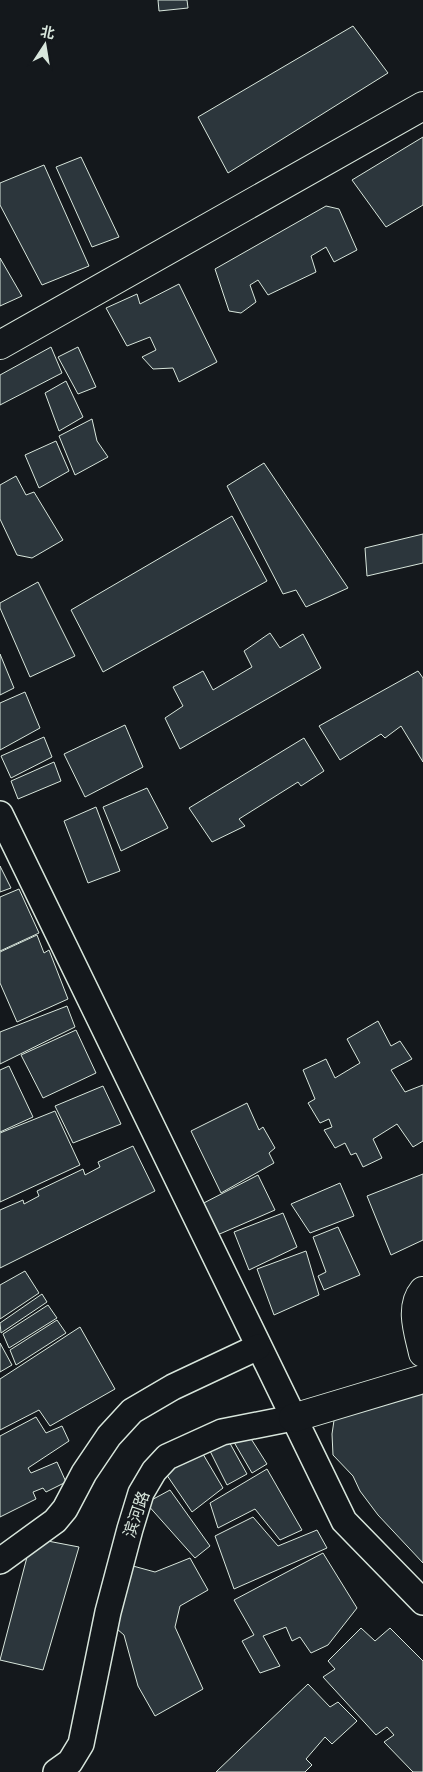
<svg xmlns="http://www.w3.org/2000/svg" width="423" height="1772" font-family="'Noto Serif','Noto Sans SC',serif">
	<style>
		.building { fill: #2c363c; stroke: #d8e6dc }
		.lines { fill: none; stroke-linecap: round; stroke-linejoin: round }
		.minor-casing { stroke: #d8e6dc; stroke-width: 28 }
		.tertiary-casing { stroke: #d8e6dc; stroke-width: 30 }
		.secondary-casing { stroke: #d8e6dc; stroke-width: 30 }
		.minor { stroke: #14181c; stroke-width: 25 }
		.tertiary { stroke: #14181c; stroke-width: 28 }
		.secondary { stroke: #14181c; stroke-width: 28 }
		.labels { text-anchor: middle; stroke-width: 4; stroke-linejoin: round; paint-order: stroke }
		.street-label { font-size: 16px; fill: #d8e6dc; stroke: #14181c }
	</style>
	<rect width="100%" height="100%" fill="#14181c"/>
	<g class="building">
		<polygon points="158,0 187,0 188,8 159,11"/>
		<polygon points="353,26 388,73 228,173 198,117"/>
		<polygon points="423,137 423,205 386,227 352,180"/>
		<polygon points="81,157 119,237 92,247 56,167"/>
		<polygon points="44,165 89,266 42,285 0,205 0,183"/>
		<polygon points="326,206 339,209 357,250 334,262 326,247 311,256 316,272 268,295 258,280 250,285 256,302 241,313 229,311 215,269"/>
		<polygon points="0,258 22,296 0,306"/>
		<polygon points="179,284 217,362 179,382 173,368 153,369 142,357 156,350 150,337 127,346 106,308 137,294 140,304"/>
		<polygon points="51,347 62,373 0,405 0,375"/>
		<polygon points="78,347 96,387 78,394 58,357"/>
		<polygon points="66,381 83,417 59,431 45,393"/>
		<polygon points="92,419 97,441 108,457 75,475 59,436"/>
		<polygon points="56,441 69,471 39,488 25,455"/>
		<polygon points="264,463 348,588 306,607 296,590 283,594 227,486"/>
		<polygon points="16,476 26,495 34,492 63,540 32,558 17,555 0,519 0,485"/>
		<polygon points="232,516 267,581 103,672 71,610"/>
		<polygon points="423,534 423,563 367,576 365,548"/>
		<polygon points="38,582 75,656 30,677 0,608 0,603"/>
		<polygon points="270,633 280,648 303,634 321,668 180,749 165,718 183,706 173,687 203,671 213,690 252,667 244,651"/>
		<polygon points="0,654 14,688 0,695"/>
		<polygon points="418,671 423,678 423,762 401,726 385,738 381,734 340,760 319,726"/>
		<polygon points="25,692 40,728 0,750 0,703"/>
		<polygon points="125,725 143,767 85,797 64,754"/>
		<polygon points="44,737 52,757 11,778 1,756"/>
		<polygon points="304,738 324,771 301,786 298,782 239,819 245,826 212,842 189,808"/>
		<polygon points="54,762 61,781 18,799 11,781"/>
		<polygon points="147,788 168,828 121,851 103,807"/>
		<polygon points="96,807 120,871 88,883 64,821"/>
		<polygon points="0,866 11,888 0,892"/>
		<polygon points="19,889 39,933 0,951 0,897"/>
		<polygon points="37,935 44,953 49,950 68,999 17,1022 0,983 0,952"/>
		<polygon points="67,1006 75,1027 0,1064 0,1032"/>
		<polygon points="378,1021 391,1046 400,1041 412,1059 391,1070 405,1092 423,1085 423,1141 413,1147 397,1124 373,1139 382,1158 363,1167 356,1153 351,1155 345,1143 335,1148 324,1130 332,1127 329,1119 320,1123 308,1103 315,1099 303,1070 326,1059 335,1078 360,1063 347,1039"/>
		<polygon points="76,1030 96,1073 43,1098 21,1055"/>
		<polygon points="9,1066 33,1117 0,1132 0,1070"/>
		<polygon points="103,1086 121,1124 73,1143 55,1106"/>
		<polygon points="247,1103 259,1130 263,1127 275,1148 269,1153 274,1163 221,1193 191,1131"/>
		<polygon points="55,1111 80,1165 0,1202 0,1133"/>
		<polygon points="133,1146 155,1191 0,1268 0,1210 23,1200 24,1204 39,1196 37,1191 83,1169 85,1175 100,1167 98,1162"/>
		<polygon points="423,1174 423,1240 391,1255 367,1196"/>
		<polygon points="258,1175 275,1210 215,1236 198,1206"/>
		<polygon points="340,1183 354,1216 310,1233 291,1204"/>
		<polygon points="283,1213 297,1247 249,1270 234,1232"/>
		<polygon points="338,1227 360,1275 324,1290 318,1276 326,1272 313,1237"/>
		<polygon points="306,1251 319,1295 274,1315 257,1269"/>
		<polygon points="25,1271 39,1293 0,1319 0,1285"/>
		<polygon points="42,1294 47,1302 1,1333 0,1323"/>
		<polygon points="48,1305 57,1318 9,1348 3,1334"/>
		<polygon points="57,1320 66,1333 16,1365 10,1350"/>
		<polygon points="80,1327 115,1389 50,1426 39,1410 0,1430 0,1379"/>
		<polygon points="0,1343 12,1365 0,1372"/>
		<polygon points="423,1387 423,1563 378,1515 360,1491 353,1476 333,1455 332,1434 336,1407"/>
		<polygon points="36,1417 46,1433 62,1426 69,1441 28,1468 31,1473 57,1462 66,1482 46,1492 43,1488 33,1492 36,1499 0,1517 0,1436"/>
		<polygon points="248,1434 267,1464 252,1473 231,1437"/>
		<polygon points="227,1438 247,1474 227,1485 208,1447"/>
		<polygon points="200,1449 223,1488 192,1512 162,1468"/>
		<polygon points="267,1469 302,1530 280,1540 255,1509 218,1528 210,1503"/>
		<polygon points="170,1490 210,1546 195,1558 146,1503"/>
		<polygon points="253,1517 278,1546 317,1530 327,1548 234,1589 215,1536"/>
		<polygon points="32,1538 79,1547 43,1670 0,1660"/>
		<polygon points="323,1553 357,1608 328,1645 311,1653 300,1637 292,1641 286,1627 263,1636 280,1666 260,1673 242,1641 254,1635 234,1600"/>
		<polygon points="190,1558 208,1590 180,1606 175,1627 203,1689 155,1716 138,1686 124,1635 117,1629 133,1566 155,1572"/>
		<polygon points="361,1628 375,1641 390,1628 423,1661 423,1772 413,1772 384,1742 394,1735 387,1727 376,1735 323,1677 335,1669 328,1661"/>
		<polygon points="308,1684 330,1707 338,1702 357,1721 332,1744 325,1737 306,1759 312,1765 305,1772 216,1772"/>
	</g>
	<g class="lines">
		<g class="minor-casing">
			<g id="minor">
				<polyline points="0,814 344,1521 423,1602"/>
				<polyline points="0,1561 55,1521 65,1509 84,1473 109,1436 132,1411 173,1387 258,1347"/>
				<polyline points="56,1772 70,1762 81,1744 108,1612 130,1529 141,1493 154,1471 167,1457 222,1432 293,1418"/>
			</g>
		</g>
		<g class="tertiary-casing">
			<g id="tertiary">
				<path d="M423,1291C409,1308 419,1334 423,1353"/>
				<polyline points="293,1418 423,1379"/>
			</g>
		</g>
		<g class="secondary-casing">
			<polyline id="secondary" points="0,345 423,106"/>
		</g>
		<use href="#minor" class="minor"/>
		<use href="#tertiary" class="tertiary"/>
		<use href="#secondary" class="secondary"/>
	</g>
	<g class="labels">
		<g class="street-label">
			<text transform="translate(136 1514) rotate(-71)" y="6">滨河路</text>
		</g>
	</g>
	<g transform="translate(45 45) rotate(12)" stroke="#14181c" stroke-width="4" paint-order="stroke">
	<path d="M0-4L9 19L0 12L-9 19Z" fill="#d8e6dc"/>
	<text y="-8" font-size="14" font-weight="bold" text-anchor="middle" fill="#d8e6dc">北</text>
	</g>
</svg>
